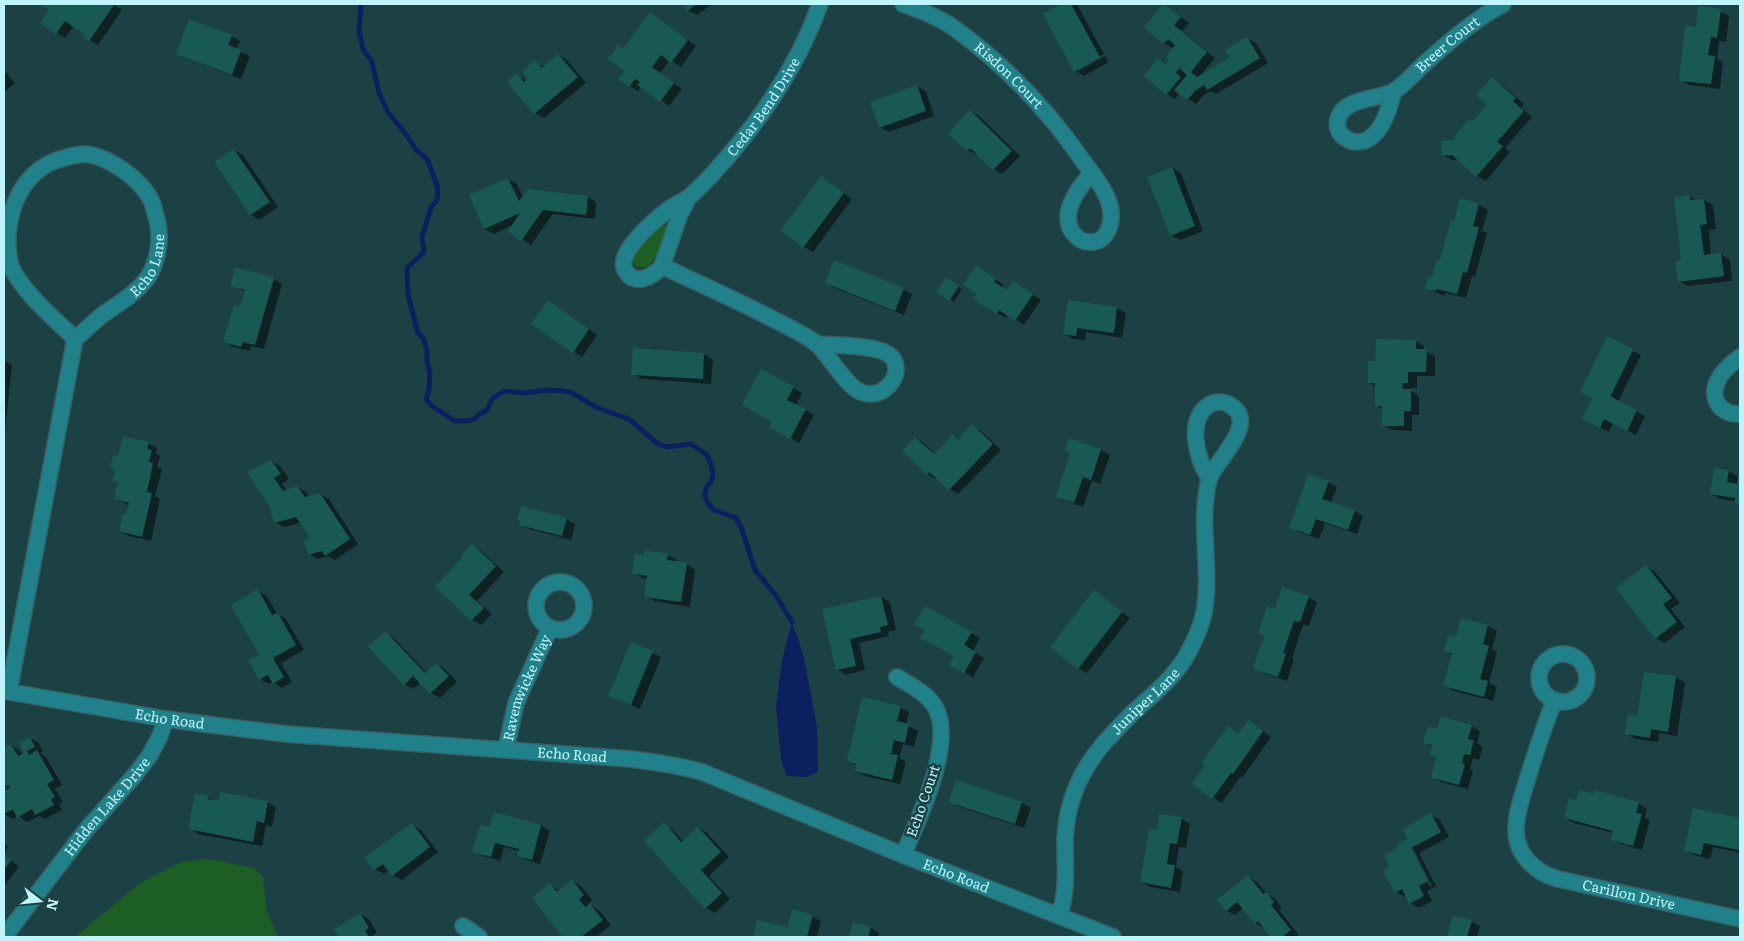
<svg xmlns="http://www.w3.org/2000/svg" width="1744" height="941" font-family="Literata,serif">
	<style>
		.green { fill: #1d5e24 }
		.water { fill: #0a205f }
		.shadow { fill: #0007; fill-rule: evenodd }
		.lines { fill: none; stroke-linecap: round; stroke-linejoin: round }
		.stream { stroke: #0a205f; stroke-width: 5 }
		.building { fill: #195953 }
		.street-casing { stroke: #356166; stroke-width: 18 }
		.street { stroke: #20818b; stroke-width: 15 }
		.labels { text-anchor: middle; stroke-width: 5; stroke-linejoin: round; paint-order: stroke }
		.street-label { font-size: 14px; fill: #bff4fa; stroke: #1c4145 }
	</style>
	<rect width="100%" height="100%" fill="#1c4145"/>
	<g class="green">
		<path d="M662,225L666,226C667,241 657,257 647,267H637L632,262L635,253L640,247Z"/>
		<polygon points="209,859 254,868 263,877 267,912 278,937 75,937 140,883 182,862"/>
	</g>
	<polygon class="water" points="792,622 803,654 811,695 817,727 818,772 806,777 787,776 781,760 776,706 782,660"/>
	<g class="shadow">
		<polygon points="42,4 112,4 122,10 98,45 85,37 87,34 74,26 65,38 57,33 50,10"/>
		<polygon points="684,4 710,4 711,5 697,15 688,10"/>
		<polygon points="1064,4 1074,4 1078,6 1104,54 1078,68 1078,71 1105,56 1109,62 1084,76 1075,71 1044,14"/>
		<polygon points="1164,5 1189,23 1182,31 1215,58 1200,76 1231,58 1247,38 1256,43 1268,63 1216,94 1211,91 1204,95 1196,104 1180,93 1175,99 1167,94 1159,60 1166,64 1170,59 1174,49 1164,43 1145,27"/>
		<polygon points="1720,11 1729,16 1726,42 1719,41 1717,59 1723,62 1720,89 1689,85 1680,80 1697,28"/>
		<polygon points="659,19 696,46 681,67 670,60 660,73 682,89 669,106 642,86 638,91 630,86 618,46 624,50"/>
		<polygon points="231,36 240,41 236,50 250,56 241,79 186,58 177,53"/>
		<polygon points="558,55 567,60 586,83 544,118 535,113 509,82 517,75 527,81 535,62 544,67"/>
		<polygon points="4,70 15,83 4,92"/>
		<polygon points="1492,79 1501,84 1524,104 1521,107 1532,117 1505,148 1510,152 1486,181 1477,176 1459,160 1452,160 1443,155 1459,141 1489,104"/>
		<polygon points="917,86 926,91 934,116 889,132 880,127"/>
		<polygon points="971,111 979,116 1020,156 1002,174 994,169 978,154 977,155 968,150 950,133"/>
		<polygon points="234,150 243,155 278,207 259,220 251,215"/>
		<polygon points="1172,168 1181,173 1203,231 1180,240 1171,235"/>
		<polygon points="822,177 852,199 813,252 804,247"/>
		<polygon points="508,179 517,184 523,197 588,197 596,202 595,219 553,214 531,245 509,231 513,225 494,234 485,229 471,196"/>
		<polygon points="1689,196 1698,201 1704,200 1713,205 1716,229 1709,230 1711,256 1721,254 1730,260 1732,281 1688,286 1679,281"/>
		<polygon points="1461,200 1479,205 1488,210 1482,231 1487,233 1475,277 1472,276 1466,298 1445,293 1445,296 1436,293 1427,288 1433,280 1455,222"/>
		<polygon points="985,272 1004,285 1002,288 1008,291 1022,288 1041,300 1024,325 1008,315 1006,318 997,313 978,294"/>
		<polygon points="274,279 282,284 264,349 251,346 250,351 233,347 225,342 241,308 246,292 232,285"/>
		<polygon points="946,279 962,289 954,302 937,291"/>
		<polygon points="827,283 903,289 912,294 904,315 835,288"/>
		<polygon points="1069,301 1117,308 1126,313 1122,338 1086,332 1085,340 1073,339 1065,334"/>
		<polygon points="557,307 597,335 582,357 574,352"/>
		<polygon points="1415,341 1424,346 1424,351 1435,356 1435,376 1417,376 1417,388 1411,388 1411,391 1419,396 1419,415 1412,415 1412,431 1392,430 1383,425 1384,410 1376,405 1376,387 1369,383 1377,363"/>
		<polygon points="634,350 704,354 713,360 711,384 642,379 633,374"/>
		<polygon points="1633,351 1641,355 1618,402 1645,416 1636,435 1613,423 1609,432 1592,423 1593,398 1608,402"/>
		<polygon points="4,360 12,365 4,440"/>
		<polygon points="762,371 802,393 796,405 814,415 799,443 771,427 774,421"/>
		<polygon points="972,426 981,431 1001,450 958,494 949,489 937,478 936,479 927,474 916,438 924,443 935,454 954,435 960,439"/>
		<polygon points="1070,440 1101,450 1110,455 1100,484 1092,481 1083,507 1066,501 1057,496 1072,453"/>
		<polygon points="148,443 157,448 156,454 160,456 157,467 162,469 155,496 160,499 151,541 129,536 120,531 127,516 129,505 115,499 119,483 114,480 119,458"/>
		<polygon points="271,461 280,466 289,479 282,484 287,491 297,487 306,492 309,497 320,494 329,499 358,544 335,560 328,556 318,559 309,554 312,538 302,522 284,527 275,522"/>
		<polygon points="1729,471 1740,478 1740,505 1736,501 1720,499 1711,494"/>
		<polygon points="1328,482 1337,487 1331,503 1355,511 1363,516 1357,534 1325,523 1319,539 1299,532 1291,527"/>
		<polygon points="566,519 575,524 571,540 529,529 520,524"/>
		<polygon points="472,546 481,551 504,572 477,601 492,614 481,625 472,620 437,587 465,557"/>
		<polygon points="645,551 668,555 677,560 676,563 687,564 695,570 690,607 654,601 645,596 648,579 642,578 633,573 645,556"/>
		<polygon points="1647,567 1655,572 1680,603 1671,609 1685,627 1665,643 1656,638"/>
		<polygon points="258,591 267,596 277,614 286,619 304,650 281,663 292,682 282,688 273,682 269,684 260,679"/>
		<polygon points="1094,592 1130,618 1087,673 1078,668"/>
		<polygon points="881,597 890,602 896,630 888,632 889,636 859,643 865,670 846,675 837,669 824,610"/>
		<polygon points="1308,597 1317,602 1309,626 1303,625 1292,658 1294,660 1287,681 1264,673 1255,668 1265,637 1259,634 1276,610"/>
		<polygon points="925,607 980,638 973,651 984,658 973,677 951,665 955,656 926,629"/>
		<polygon points="1462,619 1488,626 1497,631 1492,649 1497,652 1489,683 1497,687 1493,701 1454,691 1445,686 1453,656 1445,652 1457,639"/>
		<polygon points="385,633 394,638 427,673 436,664 445,669 457,682 440,698 431,693 421,682 413,689 405,684"/>
		<polygon points="631,644 661,657 640,709 619,700"/>
		<polygon points="1676,677 1685,683 1677,736 1659,733 1658,742 1635,739 1626,733 1639,717"/>
		<polygon points="900,707 909,712 906,725 918,731 914,747 903,744 899,758 906,762 900,784 865,776 856,771 857,766 848,761"/>
		<polygon points="1471,726 1480,731 1477,743 1483,747 1479,760 1473,758 1470,769 1473,770 1468,789 1441,782 1432,777 1437,758 1431,754 1433,747 1425,742 1438,730"/>
		<polygon points="1257,727 1271,737 1242,778 1240,777 1222,803 1193,784 1239,735"/>
		<polygon points="30,738 39,743 43,752 40,753 46,757 62,785 55,789 63,802 59,804 62,810 45,819 39,816 27,822 18,816 13,819 4,814 4,793 10,790 4,785 4,750 11,745 20,751 23,755 26,754"/>
		<polygon points="956,781 1022,803 1031,808 1024,828 958,806 950,801"/>
		<polygon points="208,797 217,802 268,802 276,807 272,827 266,825 262,846 198,834 189,828"/>
		<polygon points="1638,803 1647,809 1645,818 1650,820 1642,850 1621,844 1612,839 1614,833 1574,823 1565,818"/>
		<polygon points="1694,809 1740,819 1740,853 1713,847 1710,859 1694,855 1685,850"/>
		<polygon points="494,813 541,826 550,831 540,864 527,860 518,855 519,851 504,847 500,861 483,856 474,851 490,829"/>
		<path d="M1431,815L1440,820L1449,837L1419,853L1436,886L1427,891L1432,901L1419,908L1410,903L1407,896L1405,897L1396,892L1392,868L1401,848ZM1409,846H1412L1432,886L1430,887Z"/>
		<polygon points="1182,819 1190,824 1186,848 1179,847 1176,867 1183,871 1180,892 1150,887 1141,882 1158,832"/>
		<polygon points="664,824 672,829 684,842 699,828 707,833 729,857 709,876 730,899 715,913 706,908"/>
		<polygon points="412,825 421,830 438,852 402,880 393,875 389,870 384,874 375,869"/>
		<polygon points="4,844 8,847 4,854"/>
		<polygon points="4,856 19,866 6,884 4,882"/>
		<polygon points="1248,876 1257,882 1267,894 1275,899 1282,908 1279,910 1299,935 1296,937 1273,937 1265,928 1255,923 1243,908 1235,915 1226,910"/>
		<polygon points="572,881 581,886 592,900 588,904 588,907 590,905 599,910 611,925 596,937 564,937 534,898 550,885 560,891"/>
		<polygon points="360,914 369,919 377,933 373,935 374,937 340,937 335,929"/>
		<polygon points="812,916 821,921 817,937 754,937 758,921 789,929"/>
		<polygon points="1454,917 1471,921 1480,926 1477,937 1448,937"/>
		<polygon points="854,924 871,928 879,933 878,937 850,937"/>
	</g>
	<g class="lines">
		<path class="stream" d="M361,4L359,30L363,49L372,62L379,93L388,112L408,137L416,150L427,159L438,188L437,200L431,207L422,237L424,252L407,268L408,295L418,333L424,339L427,351V362L430,373L429,390L426,399L432,406L455,421C460,420 467,422 472,420C478,417 480,412 487,410L492,399L504,391L524,393L547,390L563,391L570,392L598,408L629,419L658,444L667,447L691,444L707,455L711,464L713,475L711,482L706,488L705,493V497L708,503L714,510L736,518L741,527L755,570L777,597L792,622"/>
	</g>
	<g class="building">
		<polygon points="40,4 113,4 114,5 89,41 83,37 85,35 65,21 56,34 40,23 49,10"/>
		<polygon points="683,4 697,4 687,11"/>
		<polygon points="1061,4 1071,4 1100,57 1074,72 1043,14"/>
		<polygon points="1163,4 1181,17 1174,25 1207,52 1191,72 1197,77 1230,57 1225,50 1247,37 1260,58 1207,90 1204,85 1195,91 1187,100 1174,90 1187,75 1179,68 1176,73 1181,77 1166,95 1144,76 1158,58 1165,64 1169,60 1166,57 1175,45 1168,39 1163,44 1144,27"/>
		<polygon points="1698,6 1721,9 1717,38 1711,37 1708,55 1715,56 1711,84 1679,81 1685,25 1696,27"/>
		<polygon points="650,12 688,40 671,63 661,55 652,67 674,83 660,102 637,85 640,82 635,79 629,87 618,79 625,71 608,59 618,45 623,49"/>
		<polygon points="189,19 232,35 228,45 241,50 232,75 176,54"/>
		<polygon points="558,54 578,77 534,114 507,82 517,73 524,82 528,79 522,71 535,60 542,68"/>
		<polygon points="1492,77 1516,98 1513,101 1524,111 1497,142 1503,146 1476,177 1452,155 1442,156 1441,141 1456,140 1454,137 1469,119 1472,122 1487,104 1476,95"/>
		<polygon points="917,85 926,111 879,128 870,102"/>
		<polygon points="970,110 1012,151 993,170 970,148 967,151 948,133"/>
		<polygon points="234,149 270,202 250,215 214,162"/>
		<polygon points="1172,167 1195,226 1170,236 1147,177"/>
		<polygon points="821,176 844,193 803,248 781,230"/>
		<polygon points="508,178 519,201 528,189 588,196 586,215 543,210 521,241 508,231 520,213 484,229 469,195"/>
		<polygon points="1690,195 1690,200 1704,199 1707,224 1700,225 1704,255 1721,253 1724,276 1678,282 1675,261 1681,260 1674,197"/>
		<polygon points="1460,198 1479,204 1473,226 1479,227 1467,273 1463,272 1457,294 1436,289 1436,291 1425,289 1428,277 1432,278 1437,259 1440,260 1451,220 1454,221"/>
		<polygon points="834,260 904,288 895,311 825,283"/>
		<polygon points="976,265 996,279 994,282 1007,290 1013,281 1033,294 1015,321 999,310 997,314 973,299 977,294 963,285"/>
		<polygon points="235,267 274,278 255,345 243,342 241,347 223,342 234,305 240,307 245,290 230,286"/>
		<polygon points="946,277 959,286 949,301 936,292"/>
		<polygon points="548,300 589,329 573,353 531,324"/>
		<polygon points="1068,300 1117,307 1114,333 1077,328 1076,336 1063,334"/>
		<polygon points="1607,336 1633,349 1610,396 1637,410 1627,431 1604,419 1600,428 1582,419 1592,398 1580,392"/>
		<polygon points="1376,339 1416,340 1416,349 1427,349 1426,372 1408,372 1408,383 1403,383 1402,389 1411,389 1411,411 1404,411 1404,426 1382,426 1382,406 1375,406 1375,383 1368,383 1368,361 1375,361"/>
		<polygon points="633,348 704,353 703,379 631,375"/>
		<polygon points="761,369 794,387 787,400 806,409 790,439 769,427 772,422 742,405"/>
		<polygon points="972,424 993,444 949,490 929,472 927,475 902,451 915,437 934,454 953,434 958,439"/>
		<polygon points="123,436 149,442 147,449 152,450 149,462 153,463 147,492 152,493 142,537 119,531 123,514 126,514 129,503 114,499 118,482 113,481 115,470 110,468 113,455 118,456"/>
		<polygon points="1069,438 1101,449 1091,480 1083,477 1074,503 1056,497 1070,453 1065,451"/>
		<polygon points="271,460 281,474 274,478 283,491 297,486 305,497 320,493 350,539 325,556 322,551 308,555 304,541 310,537 296,517 274,523 269,506 247,472"/>
		<polygon points="1714,468 1729,470 1727,482 1737,484 1738,476 1740,477 1740,504 1735,503 1735,498 1710,494"/>
		<polygon points="1308,474 1329,481 1322,499 1355,510 1348,530 1316,519 1310,535 1289,528"/>
		<polygon points="521,506 567,518 562,536 519,525 520,521 517,520"/>
		<polygon points="472,544 496,566 469,595 484,608 471,621 435,587 463,557 461,555"/>
		<polygon points="644,550 668,554 667,560 687,563 681,602 644,597 647,576 632,574 635,553 644,555"/>
		<polygon points="1646,565 1672,598 1663,604 1677,622 1655,639 1616,588"/>
		<polygon points="1282,587 1309,596 1300,622 1294,621 1283,653 1286,654 1278,677 1253,669 1264,636 1258,634 1267,606 1275,609"/>
		<polygon points="258,589 272,615 278,613 296,645 273,658 284,677 273,684 268,675 259,680 248,660 259,655 231,605"/>
		<polygon points="1094,590 1122,612 1078,669 1050,647"/>
		<polygon points="881,596 888,625 880,627 881,632 850,639 856,666 836,670 822,609"/>
		<polygon points="925,606 972,632 964,645 976,652 964,673 949,665 954,656 920,638 925,630 914,624"/>
		<polygon points="1461,618 1488,625 1483,644 1489,646 1480,679 1488,681 1484,697 1443,686 1452,654 1444,652 1448,635 1456,637"/>
		<polygon points="385,631 425,673 436,663 449,676 430,694 413,676 404,685 368,647"/>
		<polygon points="631,642 653,651 631,705 608,696"/>
		<polygon points="1644,672 1676,676 1668,732 1651,729 1650,738 1625,734 1628,714 1637,716"/>
		<polygon points="862,697 901,706 897,721 909,724 905,743 894,740 891,754 898,755 892,780 855,771 856,764 847,761"/>
		<polygon points="1440,716 1472,725 1468,739 1474,740 1470,755 1464,754 1462,763 1465,764 1459,785 1431,778 1436,756 1430,755 1432,745 1423,743 1428,726 1437,729"/>
		<polygon points="1248,720 1263,731 1233,774 1231,773 1212,799 1192,784 1205,765 1202,762 1228,726 1238,734"/>
		<polygon points="30,737 35,747 27,751 29,755 37,750 54,780 47,784 55,797 51,799 54,805 35,815 32,809 17,818 13,809 4,814 4,792 10,788 8,785 4,787 4,748 11,744 18,756 24,753 19,743"/>
		<polygon points="956,780 1022,802 1015,824 948,802"/>
		<polygon points="1579,790 1593,794 1594,790 1639,802 1636,813 1642,814 1633,846 1611,840 1613,831 1564,818 1569,798 1576,800"/>
		<polygon points="220,792 268,801 264,823 257,821 253,842 188,829 195,793 209,796 208,799 218,801"/>
		<polygon points="1693,808 1740,818 1739,850 1704,843 1701,855 1684,851"/>
		<polygon points="494,812 541,825 532,860 517,856 519,849 495,843 491,857 472,852 480,825 489,827"/>
		<polygon points="1431,813 1441,832 1411,848 1428,881 1419,886 1424,896 1409,904 1402,889 1395,893 1383,871 1390,867 1384,855 1399,847 1397,844 1407,839 1402,829"/>
		<polygon points="1159,814 1182,817 1177,844 1170,843 1167,864 1175,865 1171,888 1140,882 1149,829 1157,830"/>
		<polygon points="664,822 681,842 698,827 721,852 701,870 722,893 705,909 644,841"/>
		<polygon points="412,823 430,847 392,876 383,864 374,870 364,858"/>
		<polygon points="4,855 11,860 4,870"/>
		<polygon points="1248,875 1263,894 1266,892 1274,902 1271,905 1291,930 1282,937 1271,937 1258,921 1255,924 1237,902 1226,911 1217,900"/>
		<polygon points="572,880 584,895 579,899 585,907 590,904 603,920 581,937 563,937 532,898 550,883 557,892"/>
		<polygon points="792,909 813,915 807,937 753,937 757,920 788,927"/>
		<polygon points="360,913 369,928 365,930 369,937 339,937 334,929"/>
		<polygon points="1453,915 1472,920 1467,937 1447,937"/>
		<polygon points="853,922 871,927 868,937 849,937"/>
	</g>
	<g class="lines">
		<g class="street-casing">
			<g id="street">
				<path id="s1" d="M903,4C920,10 939,17 954,28C1004,64 1048,110 1083,161C1097,180 1118,203 1109,228C1106,237 1099,243 1089,242C1083,242 1077,238 1073,233C1059,214 1078,188 1092,173"/>
				<path id="s2" d="M1394,91C1389,107 1385,127 1370,138C1356,148 1333,137 1338,119C1344,97 1378,100 1394,91C1404,86 1416,71 1425,63C1450,41 1474,20 1503,4"/>
				<path id="s3" d="M689,197L680,214L662,266C653,277 634,287 625,270C615,253 656,219 669,209C675,204 683,202 689,197C704,185 718,168 731,153C769,108 800,60 820,4"/>
				<path d="M662,266C698,283 734,299 769,317C784,325 802,333 816,343C828,354 839,375 853,387C880,410 911,370 888,354C875,345 833,345 816,344"/>
				<path d="M1740,357C1732,363 1723,370 1718,380C1709,398 1720,415 1740,414"/>
				<circle cx="560" cy="606" r="24"/>
				<circle cx="1563" cy="678" r="24"/>
				<path d="M897,677C910,685 925,692 934,705C957,739 918,821 903,855"/>
				<path id="s4" d="M4,691L166,719L220,726L286,734L631,759C655,762 678,765 702,772L903,855L1113,937"/>
				<path id="s5" d="M9,691L75,339C84,332 92,323 101,316C116,305 133,296 145,281C158,265 162,239 157,220C155,214 154,207 152,202C142,180 110,157 86,154C79,154 71,156 64,158C18,169 0,223 11,266C21,291 56,320 75,339"/>
				<path id="s6" d="M1555,700C1544,725 1536,751 1528,777C1523,794 1516,812 1516,830C1516,855 1536,873 1558,879L1740,919"/>
				<path id="s7" d="M506,749L516,703L550,628"/>
				<path id="s8" d="M1059,916C1068,890 1065,868 1065,841C1066,804 1080,771 1104,743C1115,731 1126,719 1138,708C1156,692 1175,676 1187,655C1194,642 1201,628 1204,613C1212,569 1198,524 1209,480C1213,462 1261,424 1230,405C1224,401 1215,401 1209,405C1186,420 1197,459 1209,478"/>
				<polyline points="463,926 479,937"/>
				<path id="s9" d="M4,937L86,830L134,776L150,755L160,736L166,719"/>
			</g>
		</g>
		<use href="#street" class="street"/>
	</g>
	<g class="labels">
		<g class="street-label">
			<text dy="5" stroke="none"><textPath href="#s2" startOffset="238">Breer Court</textPath></text>
			<text dy="5" stroke="none"><textPath href="#s1" startOffset="129">Risdon Court</textPath></text>
			<text dy="5" stroke="none"><textPath href="#s3" startOffset="339">Cedar Bend Drive</textPath></text>
			<text dy="5" stroke="none"><textPath href="#s5" startOffset="465">Echo Lane</textPath></text>
			<text dy="5" stroke="none"><textPath href="#s7" startOffset="65">Ravenwicke Way</textPath></text>
			<text dy="5" stroke="none"><textPath href="#s8" startOffset="242">Juniper Lane</textPath></text>
			<text dy="5" stroke="none"><textPath href="#s4" startOffset="168">Echo Road</textPath></text>
			<text dy="5" stroke="none"><textPath href="#s4" startOffset="572">Echo Road</textPath></text>
			<text transform="translate(923 801) rotate(-71)" y="5">Echo Court</text>
			<text dy="5" stroke="none"><textPath href="#s9" startOffset="166">Hidden Lake Drive</textPath></text>
			<text dy="5" stroke="none"><textPath href="#s4" startOffset="978">Echo Road</textPath></text>
			<text dy="5" stroke="none"><textPath href="#s6" startOffset="278">Carillon Drive</textPath></text>
		</g>
	</g>
	<rect width="1744" height="941" fill="none" stroke="#bff4fa" stroke-width="10"/>
	<g transform="translate(40 901) rotate(106)" stroke="#1c4145" stroke-width="4" paint-order="stroke">
	<path d="M0-4L9 19L0 12L-9 19Z" fill="#bff4fa"/>
	<text y="-8" font-size="14" font-weight="bold" text-anchor="middle" fill="#bff4fa">N</text>
	</g>
</svg>
